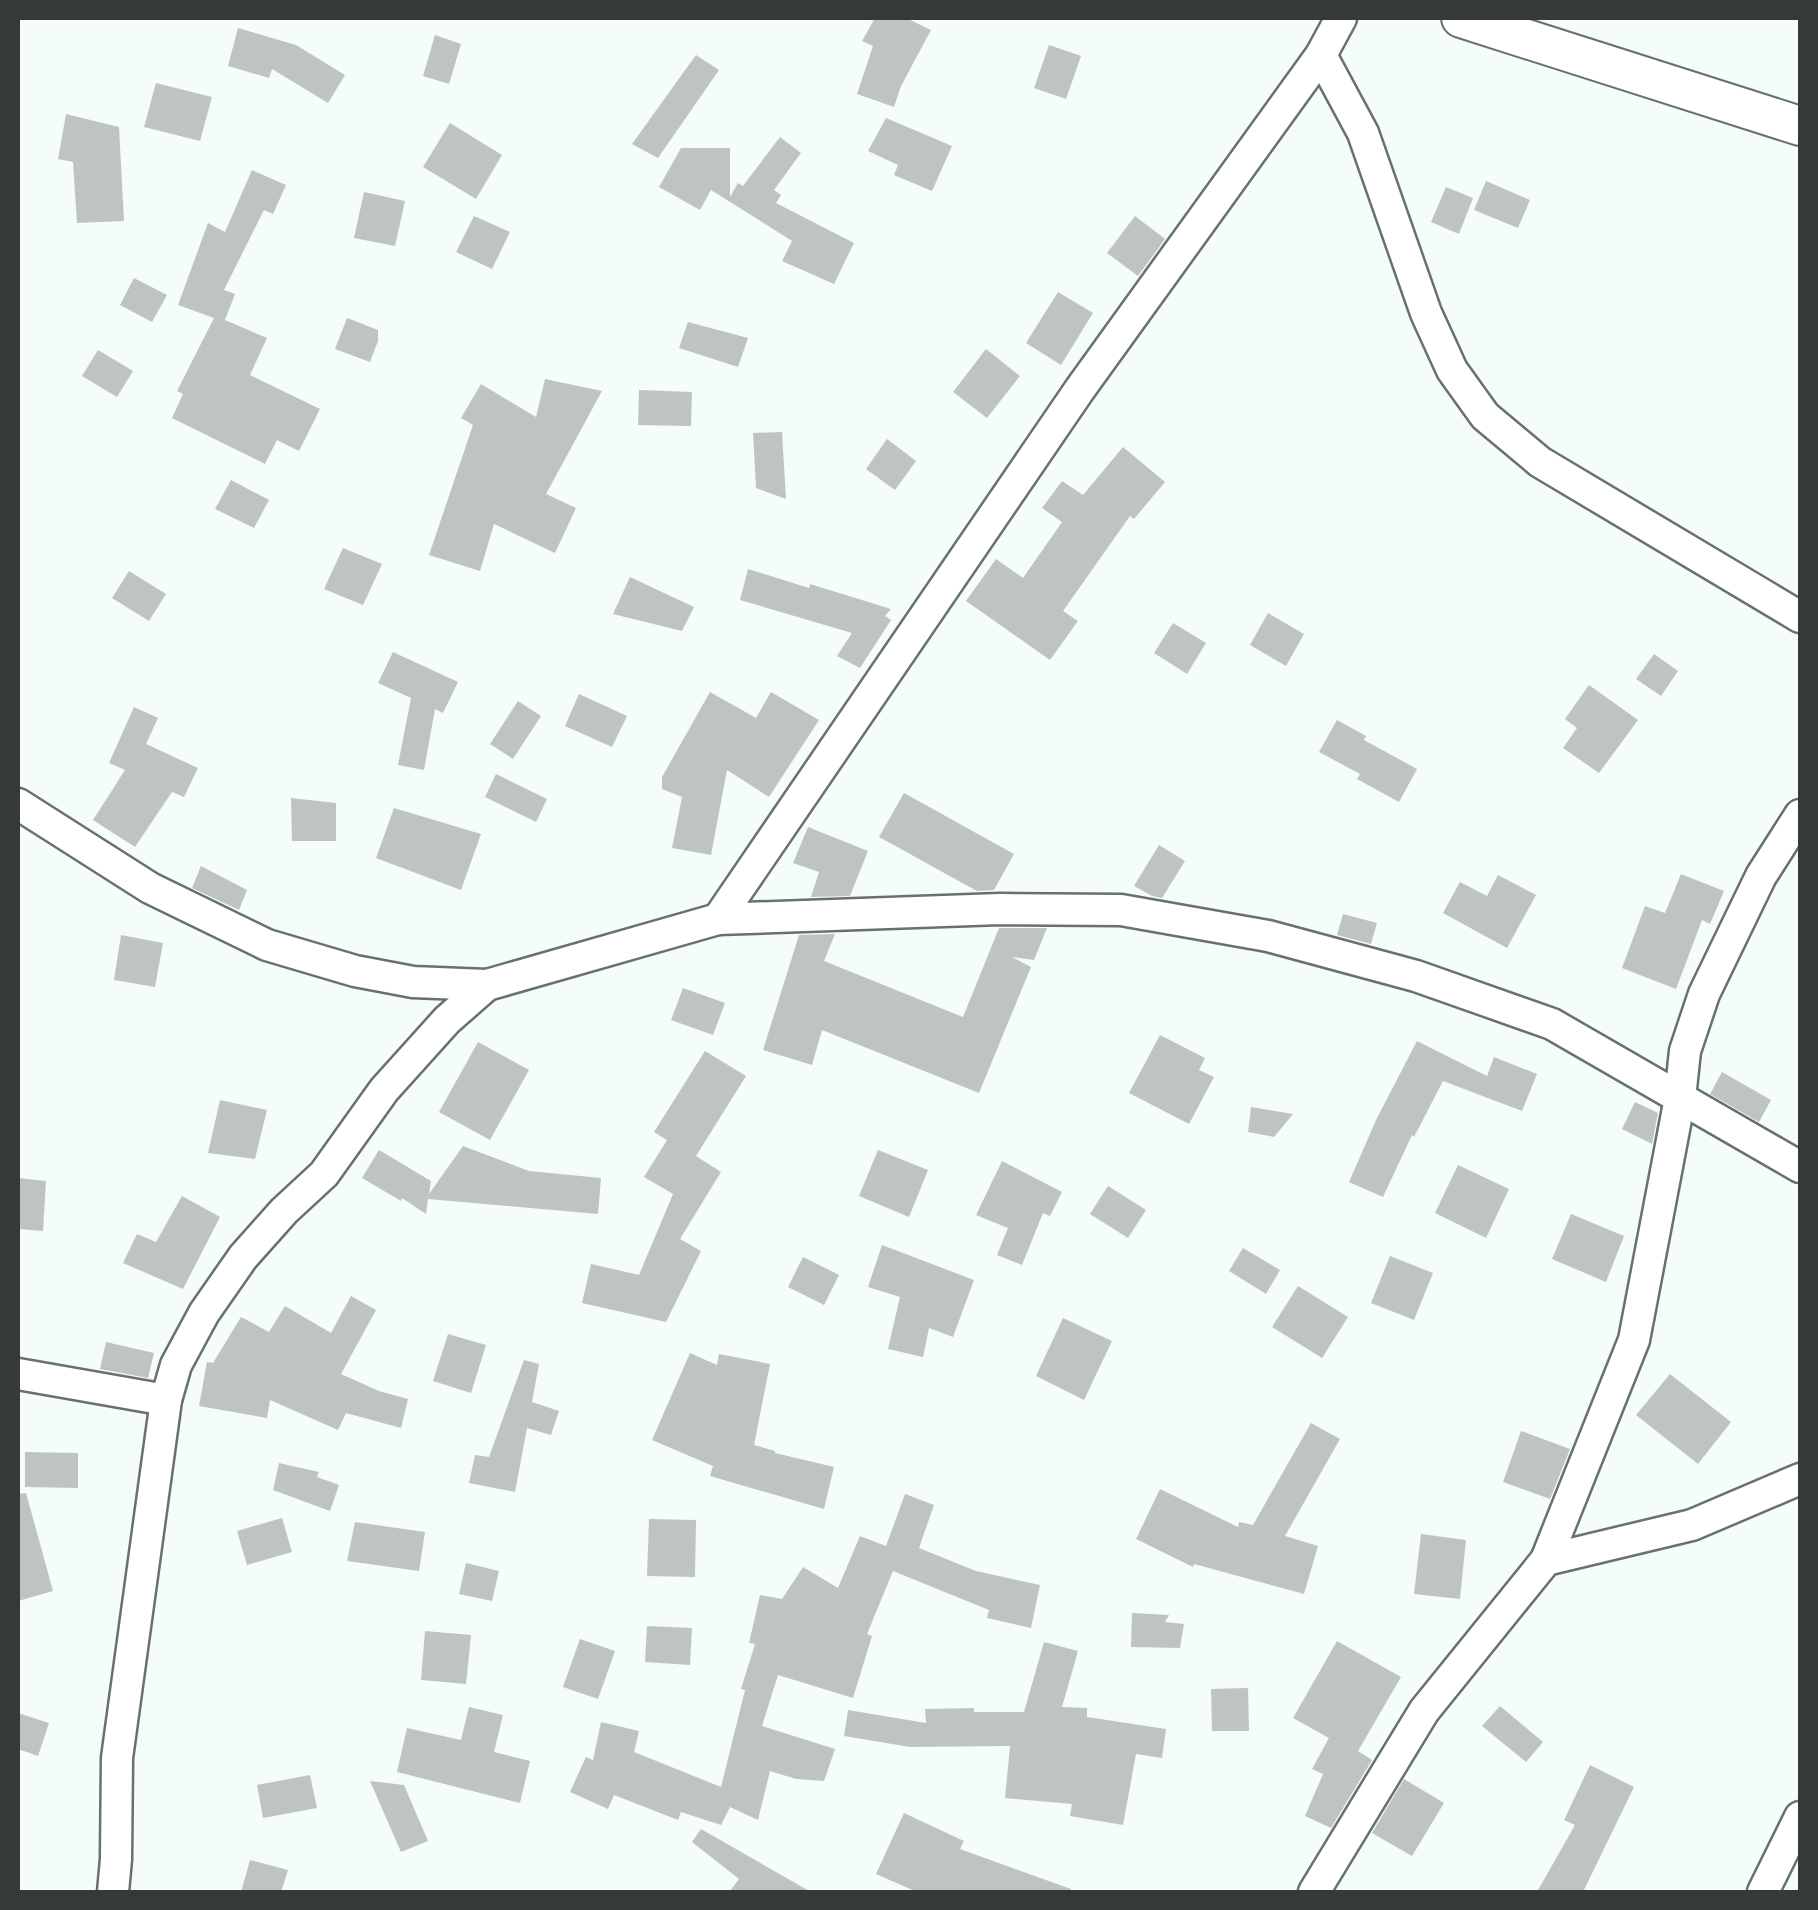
<svg xmlns="http://www.w3.org/2000/svg" width="1818" height="1910" font-family="Quicksand,sans-serif">
	<style>
		.building { fill: #bec5c1 }
		.lines { fill: none; stroke-linecap: round; stroke-linejoin: round }
		.minor-casing { stroke: #697070; stroke-width: 35 }
		.tertiary-casing { stroke: #697070; stroke-width: 42 }
		.minor { stroke: #fff; stroke-width: 30 }
		.tertiary { stroke: #fff; stroke-width: 38 }
	</style>
	<rect width="100%" height="100%" fill="#f4fcfc"/>
	<g class="building">
		<polygon points="875,18 906,18 931,30 901,86 894,107 857,94 873,46 862,41"/>
		<polygon points="238,28 296,45 345,75 328,103 272,69 269,78 228,66"/>
		<polygon points="435,35 461,44 449,84 423,76"/>
		<polygon points="1049,45 1081,56 1066,99 1034,88"/>
		<polygon points="696,55 719,70 658,158 632,144"/>
		<polygon points="156,83 212,97 200,141 144,127"/>
		<polygon points="66,114 119,127 124,221 77,223 73,162 58,159"/>
		<polygon points="886,118 952,146 932,191 894,175 898,165 868,151"/>
		<polygon points="450,123 502,155 476,199 423,167"/>
		<polygon points="780,137 801,153 774,190 781,195 776,203 854,243 834,284 782,261 792,241 711,190 700,210 659,187 681,148 730,148 730,197 738,183 743,186"/>
		<polygon points="252,170 286,185 273,214 264,210 224,290 235,294 225,320 267,338 250,375 320,409 299,451 277,440 265,464 172,418 183,394 177,391 214,318 178,305 208,223 225,232"/>
		<polygon points="1486,181 1530,200 1518,228 1474,210"/>
		<polygon points="1446,187 1473,198 1459,234 1431,222"/>
		<polygon points="364,192 405,201 395,246 354,238"/>
		<polygon points="474,216 510,232 492,269 456,252"/>
		<polygon points="1135,216 1165,239 1138,276 1107,253"/>
		<polygon points="134,278 167,295 152,322 120,305"/>
		<polygon points="1058,292 1093,313 1061,365 1026,343"/>
		<polygon points="347,318 378,330 378,341 370,362 335,349"/>
		<polygon points="688,322 748,338 738,367 679,348"/>
		<polygon points="986,349 1020,376 987,418 953,392"/>
		<polygon points="98,350 133,371 117,397 82,376"/>
		<polygon points="545,379 602,391 546,494 576,508 555,553 494,524 480,571 429,555 473,425 461,418 481,384 536,417"/>
		<polygon points="639,390 692,392 691,426 638,425"/>
		<polygon points="782,432 786,499 756,488 753,433"/>
		<polygon points="887,439 916,461 895,490 866,469"/>
		<polygon points="1123,447 1165,482 1134,519 1130,516 1063,611 1078,621 1050,660 966,601 996,559 1023,578 1062,522 1042,508 1062,481 1083,495"/>
		<polygon points="231,480 269,500 254,528 215,509"/>
		<polygon points="343,548 382,564 363,605 324,589"/>
		<polygon points="748,569 809,588 810,584 891,609 885,616 891,620 860,668 837,656 852,633 740,600"/>
		<polygon points="129,571 166,594 149,621 112,598"/>
		<polygon points="630,577 694,607 682,631 613,614"/>
		<polygon points="1268,613 1304,634 1286,666 1250,645"/>
		<polygon points="1173,623 1206,643 1187,674 1154,653"/>
		<polygon points="393,652 458,682 443,713 435,709 424,770 398,765 411,698 378,683"/>
		<polygon points="1654,654 1678,671 1661,696 1636,679"/>
		<polygon points="1589,685 1638,720 1599,773 1563,748 1577,728 1565,719"/>
		<polygon points="710,692 756,718 771,692 819,720 769,797 727,770 711,855 672,848 682,797 662,789 662,777"/>
		<polygon points="579,694 627,716 612,747 565,726"/>
		<polygon points="518,701 541,716 513,759 490,744"/>
		<polygon points="134,707 158,718 146,744 198,768 184,797 172,792 135,847 93,820 125,770 109,763"/>
		<polygon points="1337,720 1366,736 1364,740 1417,769 1399,802 1357,779 1360,774 1319,752"/>
		<polygon points="496,774 547,799 536,822 485,797"/>
		<polygon points="904,793 1014,854 994,890 977,891 879,837"/>
		<polygon points="291,798 336,803 336,841 292,841"/>
		<polygon points="394,808 481,834 461,890 376,858"/>
		<polygon points="808,827 868,851 850,896 811,897 819,872 793,863"/>
		<polygon points="1159,845 1185,861 1162,898 1152,896 1134,886"/>
		<polygon points="201,866 247,890 239,910 192,888"/>
		<polygon points="1681,874 1724,891 1710,924 1702,920 1676,989 1622,968 1645,906 1665,913"/>
		<polygon points="1498,875 1536,895 1507,948 1443,913 1460,882 1487,896"/>
		<polygon points="1343,914 1377,923 1371,944 1337,935"/>
		<polygon points="999,928 1047,928 1034,960 1012,957 1031,967 979,1093 822,1030 812,1065 763,1050 799,935 835,934 824,961 963,1017"/>
		<polygon points="121,935 163,943 155,987 114,980"/>
		<polygon points="683,988 725,1003 713,1035 671,1020"/>
		<polygon points="1160,1035 1205,1058 1199,1070 1214,1077 1189,1124 1129,1093"/>
		<polygon points="1417,1041 1487,1076 1494,1057 1537,1074 1522,1111 1443,1081 1414,1137 1412,1135 1383,1197 1349,1182 1377,1118"/>
		<polygon points="478,1042 529,1070 490,1140 439,1112"/>
		<polygon points="705,1051 746,1076 696,1156 721,1172 680,1239 701,1251 666,1322 582,1303 591,1264 639,1275 673,1194 644,1177 667,1140 654,1132"/>
		<polygon points="1722,1072 1771,1100 1759,1122 1710,1094"/>
		<polygon points="220,1100 267,1110 255,1159 208,1153"/>
		<polygon points="1635,1102 1658,1113 1652,1144 1622,1129"/>
		<polygon points="1251,1107 1293,1114 1274,1137 1248,1132"/>
		<polygon points="463,1146 529,1171 601,1178 598,1214 428,1199 426,1214 402,1198 401,1201 362,1178 379,1150 431,1181 429,1194"/>
		<polygon points="878,1150 928,1170 909,1217 859,1196"/>
		<polygon points="1002,1161 1062,1192 1050,1216 1043,1213 1022,1265 997,1255 1008,1228 976,1215"/>
		<polygon points="1458,1165 1509,1189 1486,1238 1435,1213"/>
		<polygon points="18,1178 46,1181 43,1231 18,1229"/>
		<polygon points="1108,1186 1146,1210 1128,1238 1090,1214"/>
		<polygon points="182,1196 220,1217 183,1289 123,1263 137,1234 156,1242"/>
		<polygon points="1571,1214 1624,1236 1606,1282 1552,1259"/>
		<polygon points="882,1245 974,1280 953,1337 929,1328 923,1357 888,1349 900,1297 868,1287"/>
		<polygon points="1243,1248 1280,1270 1266,1294 1229,1271"/>
		<polygon points="1390,1256 1433,1273 1414,1320 1371,1303"/>
		<polygon points="803,1257 839,1275 824,1305 788,1287"/>
		<polygon points="1298,1286 1348,1317 1322,1358 1272,1327"/>
		<polygon points="351,1296 376,1310 341,1374 379,1391 408,1399 401,1428 346,1413 338,1430 270,1400 267,1418 199,1406 207,1362 213,1363 241,1317 269,1332 285,1306 331,1333"/>
		<polygon points="1063,1318 1112,1341 1084,1400 1036,1376"/>
		<polygon points="448,1334 486,1345 471,1393 433,1381"/>
		<polygon points="106,1342 154,1353 148,1378 100,1369"/>
		<polygon points="690,1353 717,1365 719,1354 770,1364 754,1445 775,1451 775,1453 834,1467 824,1509 710,1476 713,1466 652,1440"/>
		<polygon points="524,1360 539,1364 532,1402 559,1411 551,1435 527,1428 515,1492 469,1483 475,1455 489,1457"/>
		<polygon points="1670,1374 1731,1422 1698,1464 1636,1415"/>
		<polygon points="1311,1423 1340,1439 1285,1536 1318,1546 1304,1594 1194,1564 1193,1567 1136,1539 1160,1489 1238,1527 1239,1522 1253,1525"/>
		<polygon points="1521,1431 1570,1449 1550,1499 1503,1482"/>
		<polygon points="25,1452 78,1453 78,1488 25,1487"/>
		<polygon points="279,1463 319,1472 317,1477 339,1485 330,1511 273,1490"/>
		<polygon points="26,1493 53,1591 18,1601 18,1494"/>
		<polygon points="905,1494 934,1505 919,1548 976,1571 1040,1585 1031,1628 987,1618 989,1610 893,1571 867,1634 872,1636 853,1698 778,1675 762,1726 835,1749 824,1781 796,1779 770,1771 758,1820 730,1807 721,1825 681,1812 678,1820 614,1795 608,1809 570,1792 586,1757 593,1760 601,1722 639,1731 634,1752 721,1787 745,1690 741,1689 755,1644 749,1643 760,1595 782,1599 803,1567 838,1588 860,1536 886,1546"/>
		<polygon points="282,1518 292,1552 247,1565 237,1531"/>
		<polygon points="649,1519 696,1520 695,1577 647,1576"/>
		<polygon points="355,1522 425,1532 419,1571 347,1561"/>
		<polygon points="1421,1534 1466,1540 1460,1599 1414,1594"/>
		<polygon points="466,1563 499,1571 492,1601 459,1594"/>
		<polygon points="1132,1613 1169,1615 1165,1622 1184,1624 1180,1648 1131,1647"/>
		<polygon points="647,1626 692,1628 690,1665 645,1662"/>
		<polygon points="425,1631 471,1635 466,1684 421,1680"/>
		<polygon points="580,1639 615,1651 598,1699 563,1687"/>
		<polygon points="1337,1641 1401,1677 1358,1751 1372,1760 1331,1828 1305,1816 1323,1774 1312,1769 1329,1738 1293,1718"/>
		<polygon points="1044,1642 1078,1651 1062,1707 1087,1708 1087,1717 1166,1729 1162,1758 1136,1754 1123,1825 1070,1816 1072,1804 1005,1798 1010,1746 910,1747 844,1736 848,1710 926,1723 925,1709 974,1708 974,1712 1024,1712"/>
		<polygon points="1248,1688 1249,1731 1212,1731 1211,1689"/>
		<polygon points="1500,1706 1543,1742 1526,1762 1482,1726"/>
		<polygon points="469,1707 503,1715 494,1752 530,1761 520,1803 397,1772 407,1728 461,1740"/>
		<polygon points="18,1713 49,1723 38,1756 18,1749"/>
		<polygon points="1590,1765 1634,1787 1583,1892 1537,1892 1575,1825 1564,1820"/>
		<polygon points="310,1775 317,1808 263,1818 257,1785"/>
		<polygon points="1404,1779 1444,1803 1412,1856 1372,1833"/>
		<polygon points="370,1781 404,1785 428,1841 401,1852"/>
		<polygon points="904,1813 964,1841 960,1849 1071,1889 1071,1892 917,1892 876,1874"/>
		<polygon points="701,1829 811,1892 729,1892 739,1879 692,1842"/>
		<polygon points="250,1860 288,1870 281,1892 241,1892"/>
	</g>
	<g class="lines">
		<g class="minor-casing">
			<g id="minor">
				<polyline points="1321,55 1363,133 1426,313 1452,370 1485,416 1540,462 1800,617"/>
				<polyline points="18,804 150,888 267,945 355,971 413,982 487,985"/>
				<polyline points="718,919 1080,389 1321,55 1341,18"/>
				<polyline points="18,1374 166,1400"/>
				<polyline points="1546,1560 1634,1340 1680,1098 1685,1051 1704,994 1761,876 1800,815"/>
				<polyline points="113,1892 116,1859 117,1758 166,1400 176,1365 204,1313 243,1257 284,1211 324,1174 384,1090 447,1020 487,985 718,919 1000,909 1121,910 1268,936 1416,976 1552,1024 1800,1167"/>
				<polyline points="1314,1892 1424,1711 1546,1560 1692,1525 1800,1479"/>
				<polyline points="1763,1892 1800,1817"/>
			</g>
		</g>
		<g class="tertiary-casing">
			<polyline id="tertiary" points="1461,18 1800,126"/>
		</g>
		<use href="#minor" class="minor"/>
		<use href="#tertiary" class="tertiary"/>
	</g>
	<rect width="1818" height="1910" fill="none" stroke="#363939" stroke-width="40"/>
</svg>
